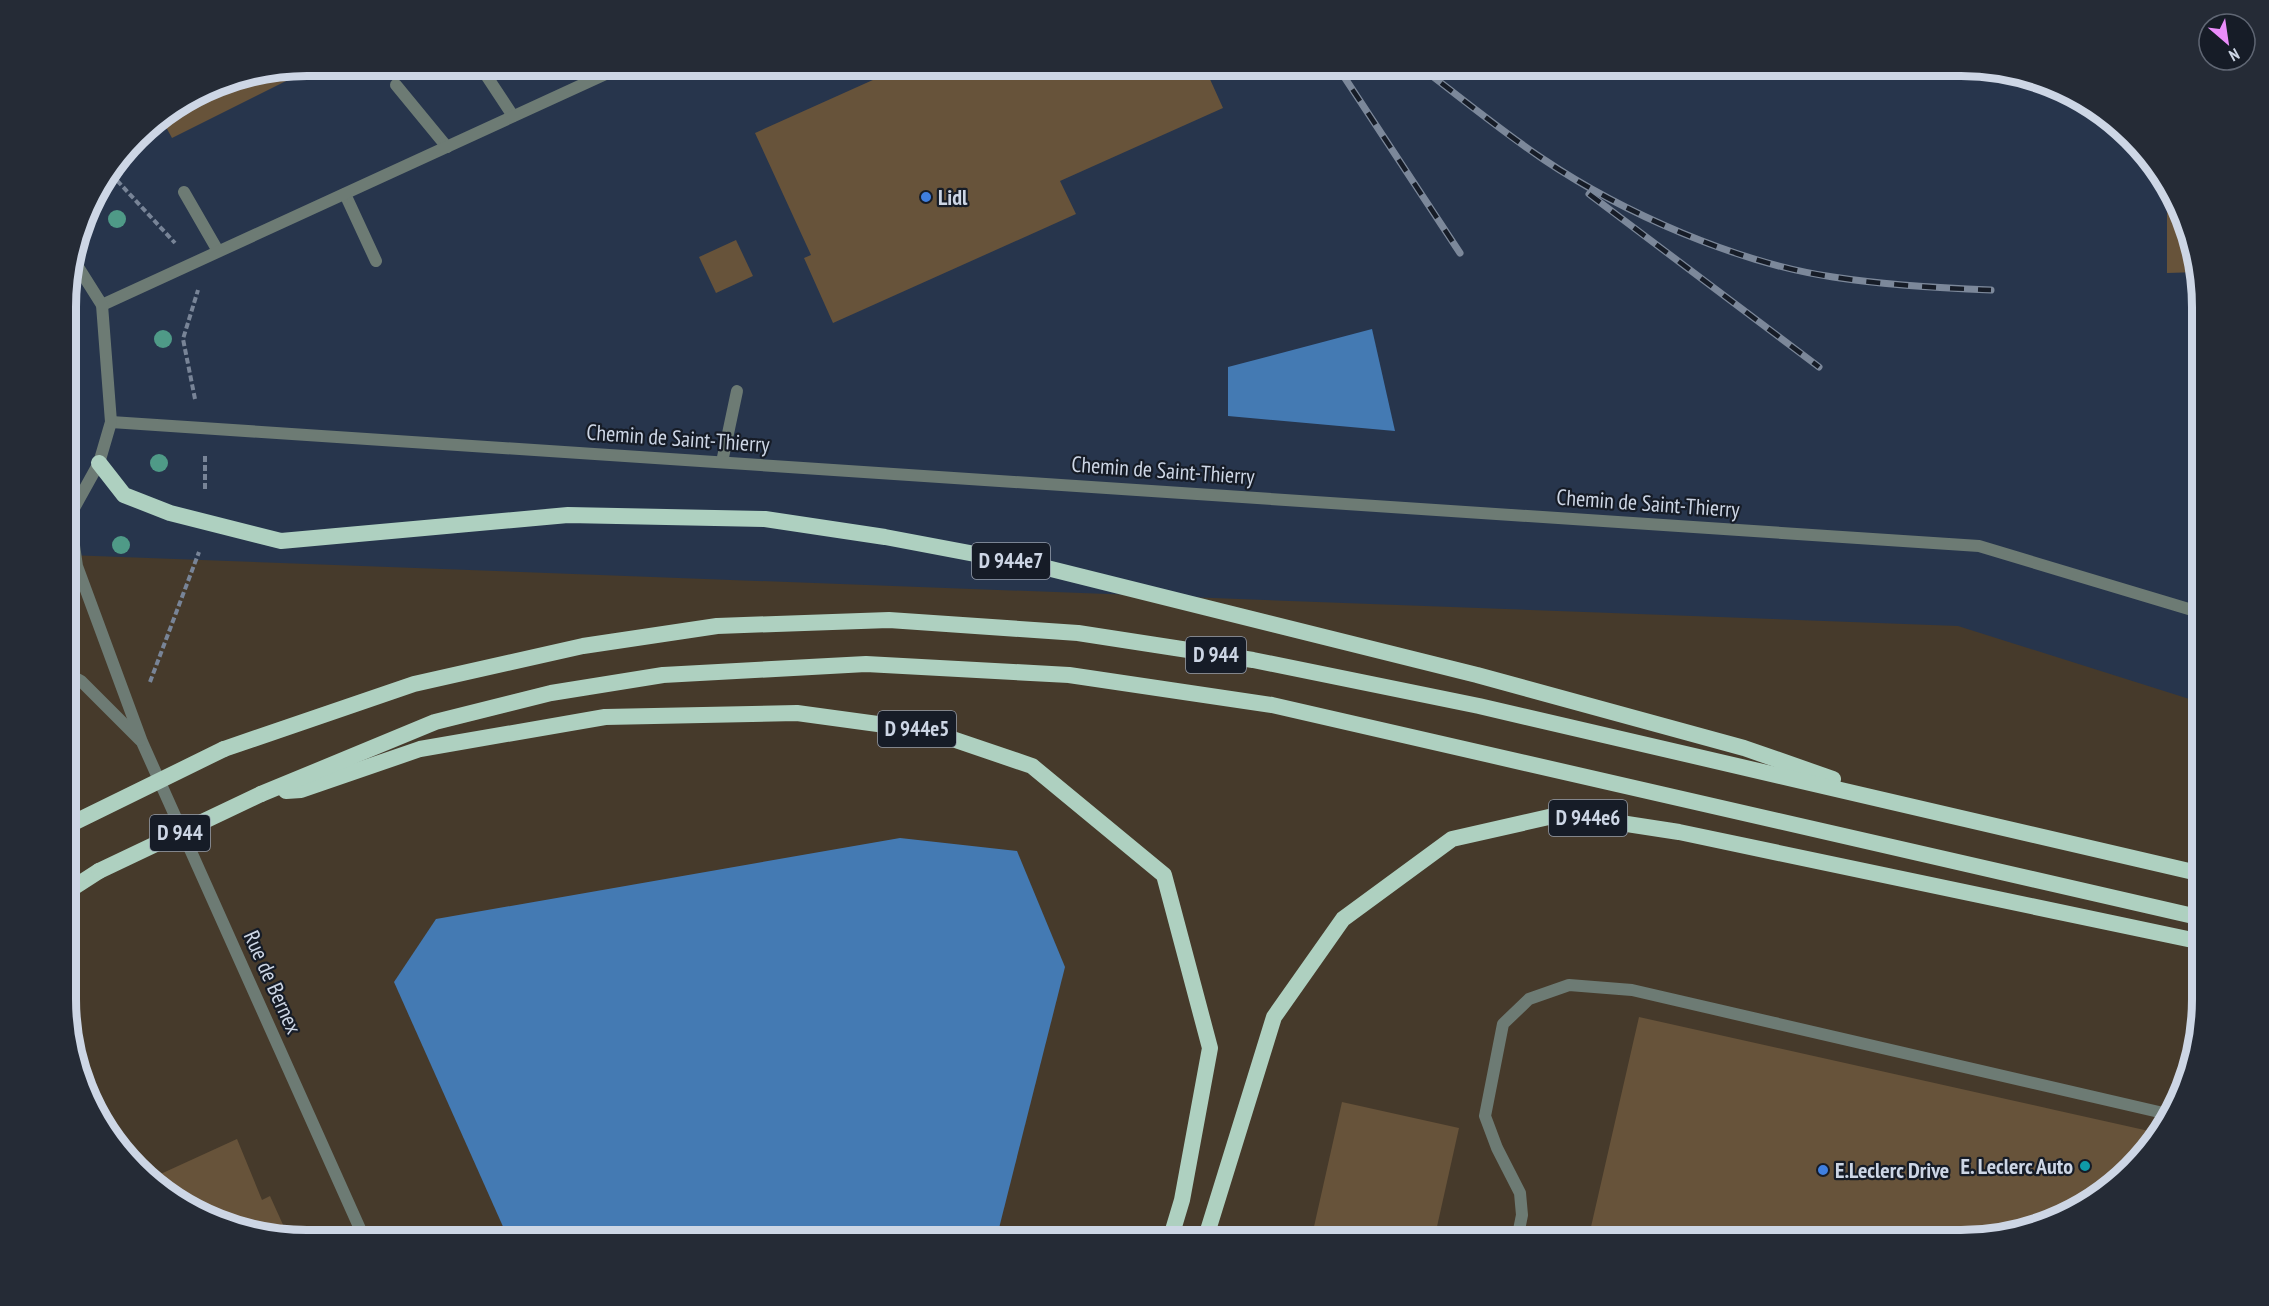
<svg xmlns="http://www.w3.org/2000/svg" width="2269" height="1306" font-family="'PT Sans Narrow',sans-serif">
	<style>
		.commercial { fill: #463a2b }
		.green { fill: #1a5e44 }
		.water { fill: #447ab3 }
		.building { fill: #67533a }
		.lines { fill: none; stroke-linecap: round; stroke-linejoin: round }
		.path { stroke: #788497; stroke-width: 4; stroke-dasharray: 6 3; stroke-linecap: butt }
		.service { stroke: #6d7b74; stroke-width: 12 }
		.minor { stroke: #6d7b74; stroke-width: 12 }
		.tertiary { stroke: #6d7b74; stroke-width: 12 }
		.trunk { stroke: #aed0c0; stroke-width: 16 }
		.rail-casing { stroke: #7c889a; stroke-width: 7 }
		.rail { stroke: #161c27; stroke-width: 4.5; stroke-dasharray: 14; stroke-linecap: butt }
		.trunk-bridge { stroke: #aed0c0; stroke-width: 16 }
		.tree { fill: #4f9a87 }
		.shop-dot { fill: #3f7fe0; stroke: #161c27; stroke-width: 2 }
		.culture-dot { fill: #0f9aa8; stroke: #161c27; stroke-width: 2 }
		.labels { text-anchor: middle; stroke-width: 4.5; stroke-linejoin: round; paint-order: stroke }
		.shield { fill: #161c27; stroke: #969eac; stroke-width: 1.5 }
		.shield-label { font-size: 21px; font-weight: bold; fill: #cdd6e5 }
		.poi-label { font-size: 22px; font-weight: bold; fill: #cdd6e5; stroke: #161c27; text-anchor: start }
		.street-label { font-size: 22px; fill: #cdd6e5; stroke: #161c27 }
		.rim { fill: none; stroke: #cdd6e5; stroke-width: 8 }
	</style>
	<rect width="100%" height="100%" fill="#27354c"/>
	<polygon class="commercial" points="68,555 1958,626 2202,703 2203,1014 2171,1119 2096,1200 2039,1227 1977,1239 307,1240 245,1232 187,1208 106,1133 68,1030"/>
	<path class="green" d="M68,328C78,360 81,400 68,433Z"/>
	<g class="water">
		<polygon points="1372,329 1395,431 1228,416 1228,367"/>
		<polygon points="900,838 1017,851 1065,967 996,1240 509,1240 394,982 436,919"/>
	</g>
	<g class="building">
		<polygon points="904,66 1204,66 1223,108 1060,181 1076,214 833,323 804,258 811,255 755,133"/>
		<polygon points="302,67 304,72 172,138 161,118 215,84"/>
		<polygon points="2162,174 2190,229 2199,272 2167,273 2167,198"/>
		<polygon points="736,240 753,276 716,293 699,257"/>
		<polygon points="1639,1017 2055,1110 2158,1133 2096,1200 2039,1227 1977,1240 1588,1240"/>
		<polygon points="1342,1102 1459,1128 1434,1240 1311,1240"/>
		<polygon points="237,1139 262,1200 270,1196 289,1238 245,1232 187,1208 154,1177"/>
	</g>
	<g class="lines">
		<g class="path">
			<polyline points="111,174 175,243"/>
			<polyline points="195,399 183,339 198,290"/>
			<polyline points="205,456 205,491"/>
			<polyline points="150,682 199,552"/>
			<polyline points="68,716 78,720"/>
		</g>
		<g class="service">
			<polyline points="480,66 513,116"/>
			<polyline points="396,85 447,147"/>
			<polyline points="184,192 218,251"/>
			<polyline points="345,194 376,261"/>
			<polyline points="722,462 737,391"/>
			<polyline points="1517,1240 1522,1215 1520,1193 1497,1148 1485,1116 1503,1024 1529,999 1569,985 1632,990 2172,1115"/>
		</g>
		<g class="minor">
			<polyline points="102,305 623,66"/>
			<polyline points="111,422 1979,546 2202,613"/>
		</g>
		<g class="tertiary">
			<polyline points="70,518 77,566 142,742 365,1240"/>
			<polyline points="68,519 99,463 111,422 102,305 73,259"/>
			<polyline points="68,674 81,681 140,740"/>
		</g>
		<g class="trunk">
			<polyline points="99,463 124,495 170,513 281,541 568,515 765,519 885,537 1039,566 1477,675 1744,748 1833,779"/>
			<polyline points="224,749 414,684 583,646 717,626 889,620 1078,633 1253,660 1479,706 2202,874"/>
			<polyline points="286,791 301,790 420,749 605,717 797,713 929,731 1032,766 1164,875 1210,1048 1182,1200 1170,1240"/>
			<polyline points="261,794 435,722 551,693 663,675 866,664 1069,675 1272,705 2202,918"/>
			<polyline points="68,891 99,871"/>
			<polyline points="1205,1240 1274,1017 1343,919 1452,839 1562,814 1679,832 2202,942"/>
		</g>
		<g class="rail-casing">
			<g id="rail">
				<polyline points="1337,66 1460,253"/>
				<path d="M1419,66C1460,97 1500,130 1543,159C1623,213 1737,263 1833,277C1885,285 1938,288 1991,290"/>
				<polyline points="1589,194 1819,367"/>
			</g>
		</g>
		<use href="#rail" class="rail"/>
		<g class="trunk-bridge">
			<polyline points="69,825 224,749"/>
			<polyline points="99,871 261,794"/>
		</g>
	</g>
	<g class="tree">
		<circle cx="117" cy="219" r="9"/>
		<circle cx="163" cy="339" r="9"/>
		<circle cx="159" cy="463" r="9"/>
		<circle cx="121" cy="545" r="9"/>
	</g>
	<g class="shop-dot">
		<circle cx="926" cy="197" r="6"/>
		<circle cx="1823" cy="1170" r="6"/>
	</g>
	<circle class="culture-dot" cx="2085" cy="1166" r="6"/>
	<g class="labels">
		<g class="shield">
			<rect x="972" y="543" width="78" height="36" rx="4.5"/>
			<rect x="1186" y="637" width="60" height="36" rx="4.5"/>
			<rect x="878" y="711" width="78" height="36" rx="4.5"/>
			<rect x="1549" y="800" width="78" height="36" rx="4.5"/>
			<rect x="150" y="815" width="60" height="36" rx="4.5"/>
		</g>
		<g class="shield-label">
			<text x="1011" y="568">D 944e7</text>
			<text x="1216" y="662">D 944</text>
			<text x="917" y="736">D 944e5</text>
			<text x="1588" y="825">D 944e6</text>
			<text x="180" y="840">D 944</text>
		</g>
		<g class="poi-label">
			<text x="938" y="205">Lidl</text>
			<text x="2073" y="1174" text-anchor="end">E. Leclerc Auto</text>
			<text x="1835" y="1178">E.Leclerc Drive</text>
		</g>
		<g class="street-label">
			<text transform="translate(678 438) rotate(4)" y="8">Chemin de Saint-Thierry</text>
			<text transform="translate(1163 470) rotate(4)" y="8">Chemin de Saint-Thierry</text>
			<text transform="translate(1648 503) rotate(4)" y="8">Chemin de Saint-Thierry</text>
			<text transform="translate(273 982) rotate(66)" y="8">Rue de Bernex</text>
		</g>
	</g>
	<path d="M0 0H2269V1306H0ZM307 76H1961A231 231 0 0 1 2192 307V999A231 231 0 0 1 1961 1230H307A231 231 0 0 1 76 999V307A231 231 0 0 1 307 76Z" fill="#252b36" fill-rule="evenodd"/>
	<path class="rim" d="M307 76H1961A231 231 0 0 1 2192 307V999A231 231 0 0 1 1961 1230H307A231 231 0 0 1 76 999V307A231 231 0 0 1 307 76Z"/>
	<g transform="translate(2227 42) rotate(151)"><circle r="28" fill="#161c27" stroke="#5f6673" stroke-width="1.5"/>
	<path d="M0-4.5L10 22L0 15L-10 22Z" fill="#eb8dfb"/>
	<text y="-9" font-size="16" font-weight="bold" text-anchor="middle" fill="#cdd6e5">N</text>
	</g>
</svg>
